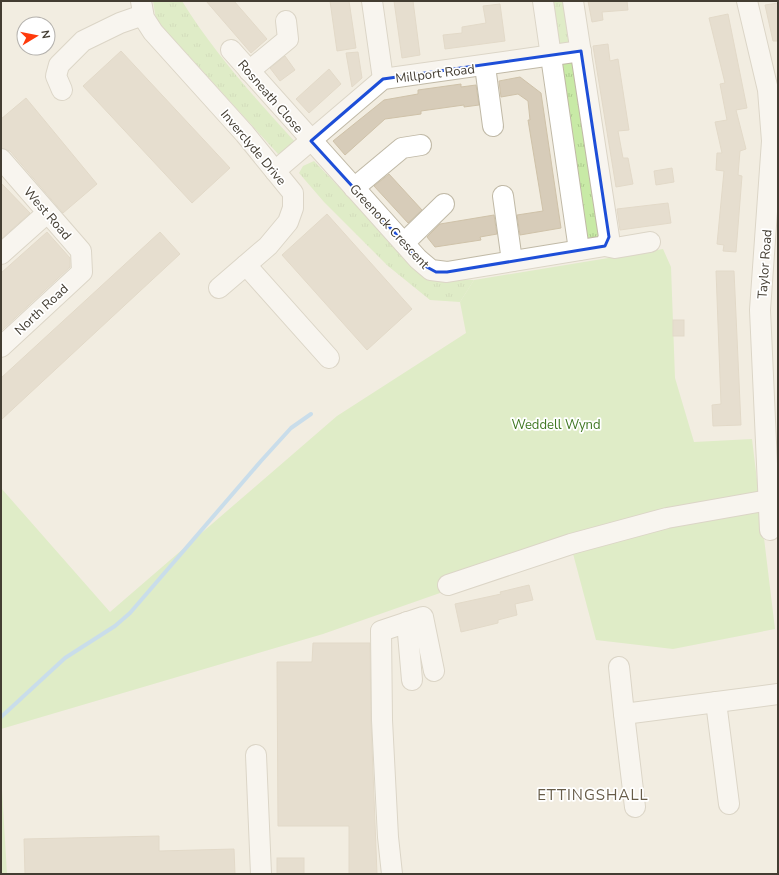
<svg xmlns="http://www.w3.org/2000/svg" width="779" height="875" font-family="'Nunito Sans',sans-serif">
	<style>
		.grass { fill: url(#grass-tufts) }
		.park { fill: #c8eaa6 }
		.lines { fill: none; stroke-linecap: round; stroke-linejoin: round }
		.stream { stroke: #98cbf4; stroke-width: 4 }
		.building { fill: #d7ccb9; stroke: #cfc2a9 }
		.minor-casing { stroke: #c0b9a6; stroke-width: 22 }
		.minor { stroke: #fff; stroke-width: 20 }
		.marked { fill: none; stroke: #1d4ed8; stroke-width: 3; stroke-linejoin: round }
		.labels { text-anchor: middle; stroke-width: 3.5; stroke-linejoin: round; paint-order: stroke }
		.street-label { font-size: 13px; fill: #433d32; stroke: #fff }
		.park-label { font-size: 13px; fill: #3f7722; stroke: #fff }
		.quarter-label { font-size: 15px; letter-spacing: 1px; fill: #675c48; stroke: #fff }
	</style>
	<defs>
		<pattern id="grass-tufts" width="24" height="20" patternUnits="userSpaceOnUse"><rect width="24" height="20" fill="#c8eaa6"/><path d="M3 7l-1-3M5 7V3M7 7l1-3M15 17l-1-3M17 17v-4M19 17l1-3" fill="none" stroke="#adca8f"/></pattern>
	</defs>
	<rect width="100%" height="100%" fill="#f2ede1"/>
	<g class="grass">
		<path d="M153,1H182C214,53 255,98 296,143L286,152L278,154L156,20Z"/>
		<polygon points="552,1 566,1 571,39 567,44 560,43 557,38"/>
		<polygon points="574,58 601,238 589,241 584,232 562,59"/>
		<polygon points="314,161 425,276 437,278 474,280 460,302 430,300 388,266 324,202 299,173 303,166"/>
	</g>
	<g class="park">
		<polygon points="663,249 671,267 675,378 694,442 752,439 775,629 673,649 596,640 572,550 440,593 323,634 1,729 1,488 110,612 337,416 466,333 460,302 474,280"/>
		<polygon points="1,773 7,874 1,874"/>
	</g>
	<g class="lines">
		<polyline class="stream" points="1,717 65,658 115,626 130,613 261,461 291,428 311,414"/>
	</g>
	<g class="building">
		<polygon points="206,1 234,1 267,39 251,53"/>
		<polygon points="330,1 349,1 356,48 337,51"/>
		<polygon points="394,1 413,1 420,55 402,58"/>
		<polygon points="588,1 627,1 628,10 602,12 603,20 592,22"/>
		<polygon points="778,3 778,41 773,41 765,5"/>
		<polygon points="500,4 505,41 445,49 443,35 462,33 462,27 486,23 483,6"/>
		<polygon points="728,14 747,108 736,110 746,149 740,151 738,175 742,176 736,252 723,251 724,245 717,244 724,171 716,170 717,153 722,153 715,122 727,120 720,84 725,83 709,18"/>
		<polygon points="608,44 610,61 618,59 629,130 618,131 623,158 628,158 633,184 616,187 593,46"/>
		<polygon points="121,51 230,168 192,203 83,86"/>
		<polygon points="358,52 362,78 352,87 346,53"/>
		<polygon points="285,56 295,70 280,81 270,68"/>
		<polygon points="329,69 341,84 309,113 296,99"/>
		<polygon points="520,77 541,93 561,228 520,235 517,215 543,211 528,120 530,120 528,101 518,94 501,97 499,81"/>
		<polygon points="461,84 461,87 476,85 479,105 464,107 464,105 421,111 421,114 385,119 345,155 333,141 384,100 418,94 418,90"/>
		<polygon points="26,98 97,184 63,213 10,151 1,148 1,119"/>
		<polygon points="672,168 674,182 656,185 654,171"/>
		<polygon points="389,174 422,210 408,223 374,186"/>
		<polygon points="1,183 30,213 1,239"/>
		<polygon points="668,203 671,223 620,230 617,209"/>
		<polygon points="327,214 412,309 367,350 282,255"/>
		<polygon points="494,215 497,234 480,237 481,240 435,247 427,237 440,224"/>
		<polygon points="47,232 70,258 70,267 1,331 1,273"/>
		<polygon points="160,232 180,254 1,420 1,378"/>
		<polygon points="716,271 734,271 741,425 713,426 712,405 721,404"/>
		<rect x="673" y="320" width="11" height="16"/>
		<polygon points="529,585 533,600 515,604 517,615 498,620 498,623 461,632 455,604 501,594 500,592"/>
		<polygon points="313,643 370,643 371,721 377,874 349,874 349,826 278,826 277,662 312,662"/>
		<polygon points="159,836 159,851 234,849 235,874 25,874 24,839"/>
		<rect x="277" y="858" width="27" height="16"/>
	</g>
	<g class="lines">
		<g class="minor-casing">
			<g id="minor">
				<polyline points="141,1 144,18 153,32 245,134 293,193 293,208 288,222 268,246 219,288"/>
				<polyline points="372,1 383,79"/>
				<polyline points="543,1 579,250"/>
				<polyline points="747,1 768,90 772,141 760,310 770,530"/>
				<polyline points="231,50 418,259 431,270 447,272 605,246 609,237 573,1"/>
				<polyline points="485,66 493,126"/>
				<polyline points="249,71 288,39 286,21"/>
				<polyline points="62,90 56,76 59,65 83,41 120,23 143,15"/>
				<polyline points="1,159 81,251 82,272 1,347"/>
				<polyline points="275,171 383,79 581,51"/>
				<polyline points="354,188 402,148 421,145"/>
				<polyline points="503,196 512,261"/>
				<polyline points="404,243 444,204"/>
				<polyline points="605,246 615,248 650,242"/>
				<polyline points="1,254 47,213"/>
				<polyline points="246,265 329,358"/>
				<polyline points="448,585 571,544 667,518 769,500"/>
				<polyline points="407,622 412,680"/>
				<polyline points="619,667 624,714"/>
				<polyline points="716,702 729,804"/>
				<polyline points="256,755 261,874"/>
				<polyline points="635,807 624,714 778,694"/>
				<polyline points="392,874 388,837 382,720 381,631 423,617 434,671"/>
			</g>
		</g>
		<use href="#minor" class="minor"/>
	</g>
	<path d="M0 0H779V875H0ZM581,51L609,237L605,246L447,272H436L425,266L311,141L383,79Z" fill="#f2ede1" fill-opacity=".55" fill-rule="evenodd"/>
	<path class="marked" d="M581,51L609,237L605,246L447,272H436L425,266L311,141L383,79Z"/>
	<g class="labels">
		<g class="street-label">
			<text transform="translate(435 73) rotate(-7)" y="5">Millport Road</text>
			<text transform="translate(271 96) rotate(49)" y="5">Rosneath Close</text>
			<text transform="translate(254 147) rotate(50)" y="5">Inverclyde Drive</text>
			<text transform="translate(48 213) rotate(49)" y="5">West Road</text>
			<text transform="translate(390 226) rotate(47)" y="5">Greenock Crescent</text>
			<text transform="translate(764 264) rotate(-86)" y="5">Taylor Road</text>
			<text transform="translate(41 309) rotate(-43)" y="5">North Road</text>
		</g>
		<g class="park-label">
			<text x="556" y="429">Weddell Wynd</text>
		</g>
		<g class="quarter-label">
			<text x="593" y="800">ETTINGSHALL</text>
		</g>
	</g>
	<rect width="779" height="875" fill="none" stroke="#433d32" stroke-width="4"/>
	<g transform="translate(36 36) rotate(80)"><circle r="19" fill="#ffffff" stroke="#b4b1ad"/>
	<path d="M0-3L7 15L0 10L-7 15Z" fill="#ff3a0b"/>
	<text y="-6" font-size="11" font-weight="bold" text-anchor="middle" fill="#433d32">N</text>
	</g>
</svg>
